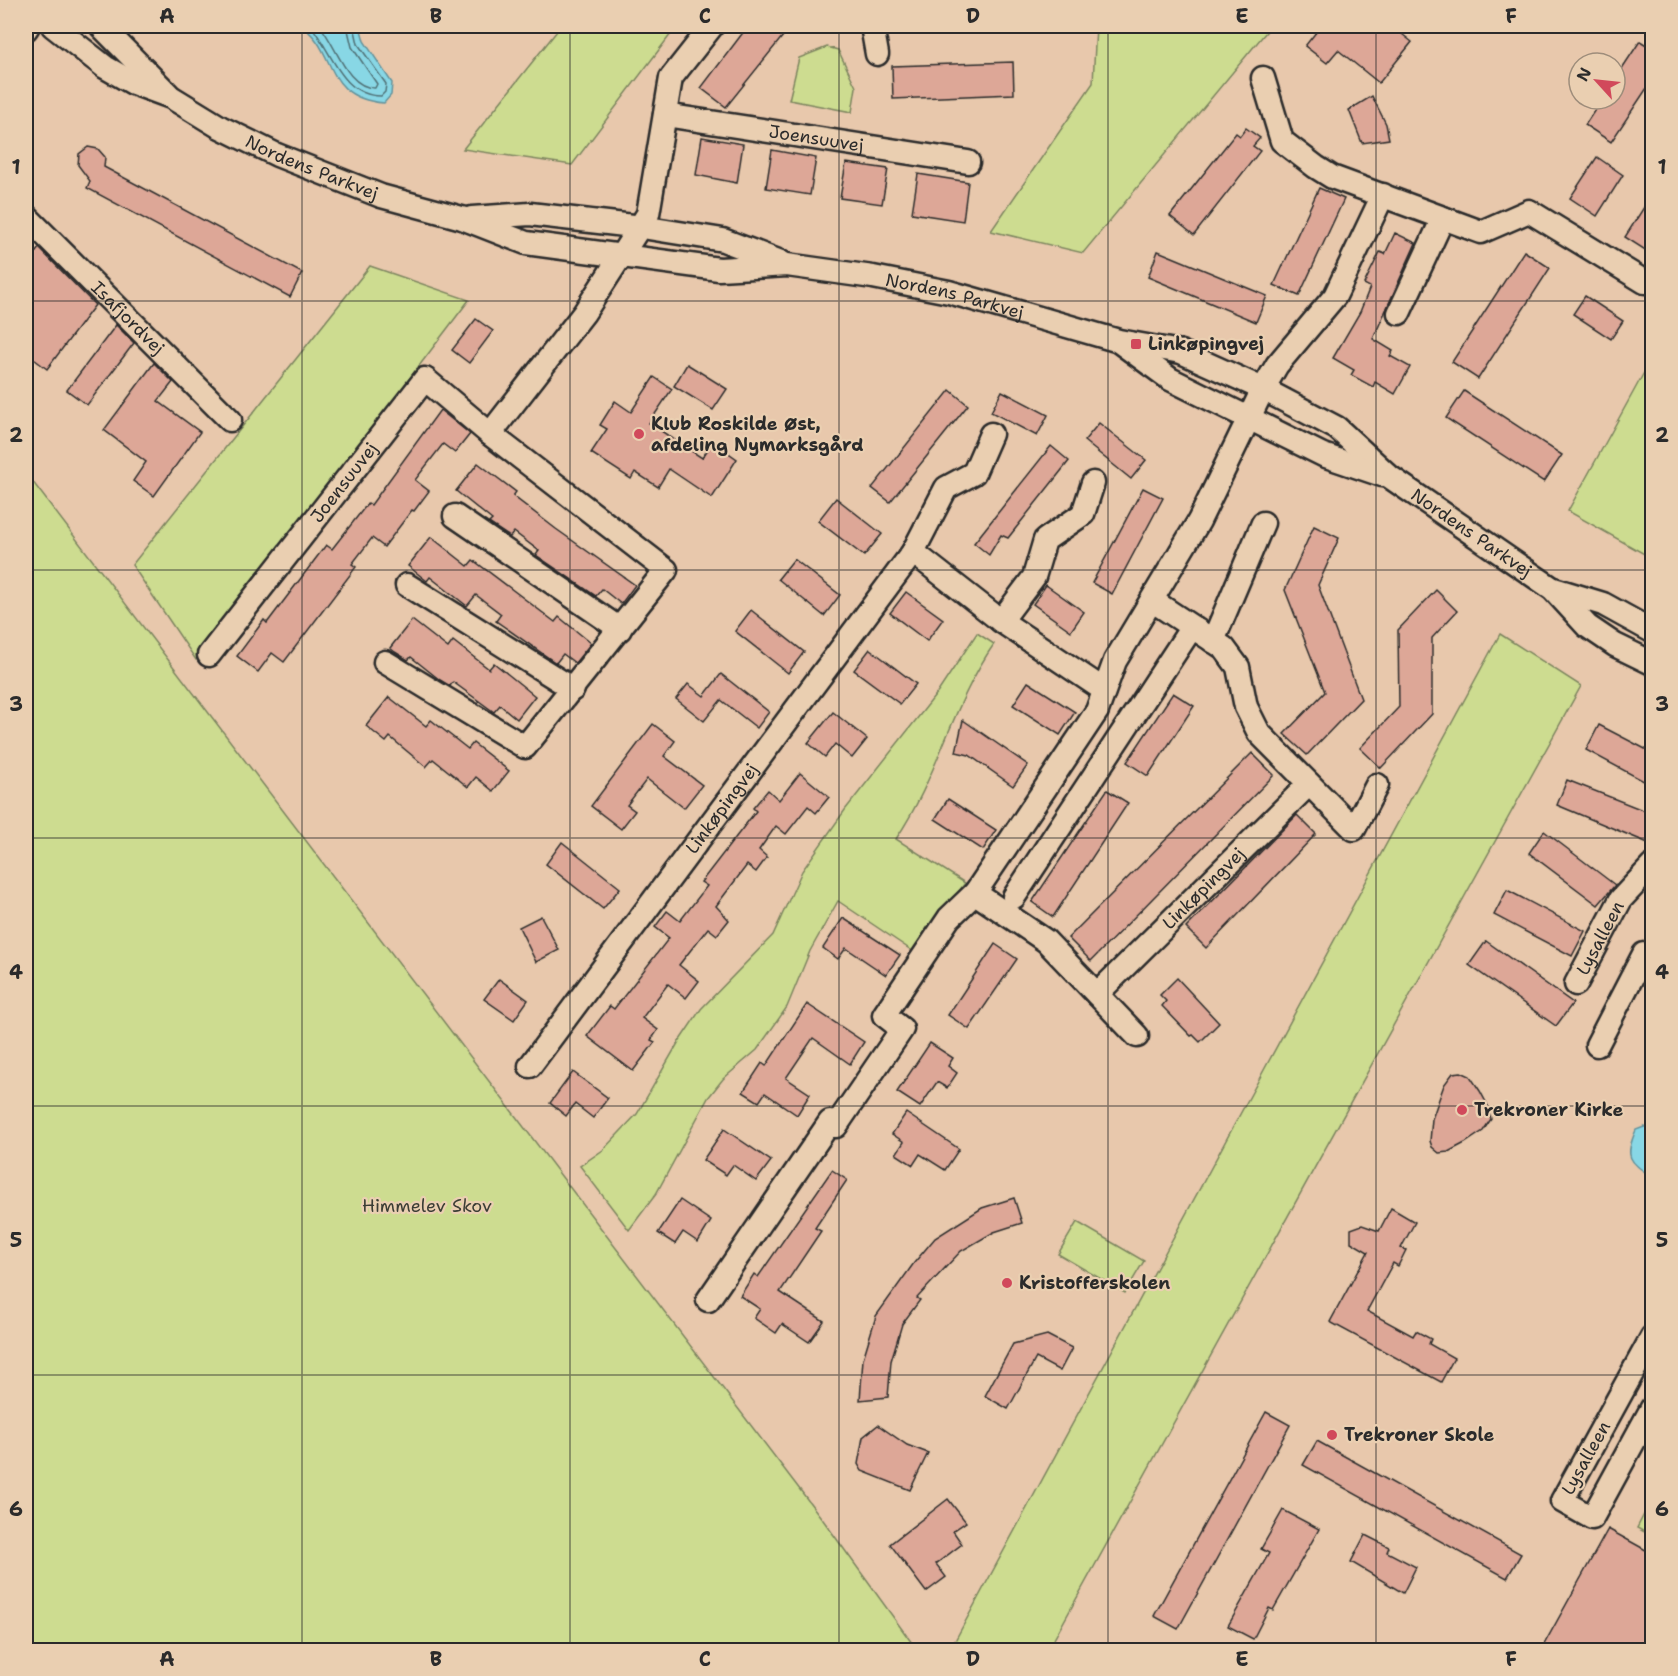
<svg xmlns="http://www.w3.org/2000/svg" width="1678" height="1676" font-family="'Shantell Sans',sans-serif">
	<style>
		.green { fill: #cddc90; stroke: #7c845e; stroke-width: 1.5 }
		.water { fill: #88d7e5; stroke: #63929b; stroke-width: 1.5 }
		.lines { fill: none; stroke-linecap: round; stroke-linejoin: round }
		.shore { stroke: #507075; stroke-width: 1.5 }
		.building { fill: #dda797; stroke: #2b2b2b; stroke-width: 1.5 }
		.minor-casing { stroke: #2b2b2b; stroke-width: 27 }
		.minor { stroke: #eacfb1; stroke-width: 22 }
		.grid { fill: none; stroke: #2b2b2b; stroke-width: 1.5; stroke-opacity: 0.55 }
		.poi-dot { fill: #d1495b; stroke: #eacfb1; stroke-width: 2 }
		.labels { text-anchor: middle; stroke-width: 4.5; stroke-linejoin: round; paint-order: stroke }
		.street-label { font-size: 18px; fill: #2b2b2b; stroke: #eacfb1 }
		.poi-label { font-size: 18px; font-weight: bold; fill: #2b2b2b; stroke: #eacfb1; text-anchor: start }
		.park-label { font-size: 18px; fill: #3b3d35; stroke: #eacfb1 }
		.neatline { fill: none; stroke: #2b2b2b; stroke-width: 2 }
		.grid-label { font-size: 20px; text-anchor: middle; font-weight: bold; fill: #2b2b2b }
	</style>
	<rect width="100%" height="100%" fill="#e8c8ac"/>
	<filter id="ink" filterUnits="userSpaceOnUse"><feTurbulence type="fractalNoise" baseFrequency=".0167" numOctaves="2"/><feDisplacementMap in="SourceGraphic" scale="12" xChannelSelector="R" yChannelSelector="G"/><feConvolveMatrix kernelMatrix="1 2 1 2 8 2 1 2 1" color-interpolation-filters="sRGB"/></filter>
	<g filter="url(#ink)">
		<g class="green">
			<polygon points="561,26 677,26 572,165 463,149"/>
			<polygon points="1096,26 1271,26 1083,253 991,231 1093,83"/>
			<polygon points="827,47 838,50 856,87 852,112 789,100 799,58"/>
			<polygon points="370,266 469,300 196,660 132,565"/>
			<polygon points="1652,358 1652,543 1646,555 1568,511"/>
			<polygon points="26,473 823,1520 917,1650 26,1650"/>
			<path d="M977,633L994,644C951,706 938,777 896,839L965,883L914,952L838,901L810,951L787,1007L757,1050L723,1079L708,1098L656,1194L629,1230L580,1166L603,1150L637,1114L678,1043L701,1009L773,935L802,871L845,810L938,692Z"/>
			<polygon points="1500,634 1581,686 1048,1650 950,1650"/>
			<polygon points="1077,1222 1144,1261 1125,1293 1058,1254"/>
			<polygon points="1652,1499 1652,1536 1637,1528"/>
		</g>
		<g class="water">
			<path d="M301,26H360L364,41L392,83L391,95L384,103C321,98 338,49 301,26Z"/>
			<path d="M1644,1127L1652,1128V1177C1629,1161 1624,1158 1636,1130Z"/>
		</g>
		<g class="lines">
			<g class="shore">
				<path d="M311,26C332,51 341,96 381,96L385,92L386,84L358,44L354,26"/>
				<path d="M320,26C336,44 346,88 375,88L377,84L352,47L347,26"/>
			</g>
		</g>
		<g class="building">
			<polygon points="748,26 791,26 726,107 701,88"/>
			<polygon points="1321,26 1392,26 1412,42 1379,83 1338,50 1327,63 1305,46"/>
			<polygon points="1640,41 1653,49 1653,79 1611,142 1585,125 1602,99 1615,99 1615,79"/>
			<polygon points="1013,62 1014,94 893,99 892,66"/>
			<polygon points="1372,96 1386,124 1389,139 1362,143 1349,110"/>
			<polygon points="1246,128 1260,138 1253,146 1260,151 1194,235 1170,216 1236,133 1240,136"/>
			<polygon points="702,137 743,144 737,183 696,175"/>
			<polygon points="88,147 98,149 105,157 104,167 302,273 290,297 87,188 90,181 78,165 79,154"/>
			<polygon points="772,150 816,158 810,195 766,188"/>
			<polygon points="1597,157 1623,175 1597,216 1570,198"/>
			<polygon points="846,163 888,169 882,204 840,198"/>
			<polygon points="918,174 968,182 963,221 912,213"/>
			<polygon points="1319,188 1344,199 1299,296 1274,285"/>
			<polygon points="1653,193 1653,255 1625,237"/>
			<polygon points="1395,233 1416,243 1373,339 1393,351 1390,356 1410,367 1395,394 1375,382 1373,387 1351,375 1354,370 1333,358 1360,312 1370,287 1364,284 1380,252 1385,254"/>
			<polygon points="39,248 95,305 47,369 26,353 26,265"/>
			<polygon points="1158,251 1267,296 1256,322 1148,277"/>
			<polygon points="1524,251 1550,268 1478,379 1452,362"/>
			<polygon points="1585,296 1623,321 1611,339 1573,314"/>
			<polygon points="476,319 493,331 469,363 452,350"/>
			<polygon points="116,325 134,343 87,405 67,390"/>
			<polygon points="154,363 173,382 158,401 200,432 154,496 133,481 146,462 104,430"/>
			<polygon points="687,364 727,389 713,410 674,386"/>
			<polygon points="654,377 672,389 649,423 702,458 713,442 737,459 712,498 669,469 658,487 635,472 631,479 591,453 607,429 600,425 615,401 631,412"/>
			<polygon points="950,390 968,405 890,502 872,488"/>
			<polygon points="1002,391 1048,415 1037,436 991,412"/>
			<polygon points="1464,391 1562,455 1544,482 1446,418"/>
			<polygon points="440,410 470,434 455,453 443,444 415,480 429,491 414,511 412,510 384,547 372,538 352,564 356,567 284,662 272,653 258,672 237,656 264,620 267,623 326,545 332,549 368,503 371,505"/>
			<polygon points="1099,423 1146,460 1131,479 1084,441"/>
			<polygon points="1051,446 1069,461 1008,538 1001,535 989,555 974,543"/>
			<polygon points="478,463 516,492 513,496 556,529 635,585 621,604 602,589 596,596 536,555 539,551 514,532 510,537 489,523 492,520 456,491"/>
			<polygon points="1143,488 1163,498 1112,594 1092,583"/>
			<polygon points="836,498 882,534 864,556 818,521"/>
			<polygon points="1314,526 1339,538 1318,585 1361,699 1307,755 1284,734 1325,692 1285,590"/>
			<polygon points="431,537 468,566 473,560 555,622 559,617 591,643 575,663 563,654 556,663 496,621 501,614 476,595 467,606 430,577 427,581 408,566"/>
			<polygon points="794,559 840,595 824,616 778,579"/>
			<polygon points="1046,585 1084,612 1071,631 1033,604"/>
			<polygon points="1436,590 1457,611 1432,638 1432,714 1381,768 1360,748 1399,707 1398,630"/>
			<polygon points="906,592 943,619 927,641 890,613"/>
			<polygon points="751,610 804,652 788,673 735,631"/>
			<polygon points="412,620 448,648 453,641 489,669 494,663 535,696 517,719 500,705 494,712 453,682 450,686 440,680 411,657 408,660 395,652 390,648"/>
			<polygon points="870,649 916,684 900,704 854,670"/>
			<polygon points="721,674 769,712 757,728 721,700 704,721 676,699 688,684 704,696"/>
			<polygon points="1028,682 1075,712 1060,735 1013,705"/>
			<polygon points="1173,693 1194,706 1148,776 1127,762"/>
			<polygon points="389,697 426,726 431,720 468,749 473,743 509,771 493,791 476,777 468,787 433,759 426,767 390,737 386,742 366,726"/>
			<polygon points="833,712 867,739 852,758 835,744 825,757 808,743"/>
			<polygon points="963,720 1028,765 1013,786 969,755 956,752"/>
			<polygon points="653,724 675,741 664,756 702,785 684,808 647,779 627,805 635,811 621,829 591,806"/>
			<polygon points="1599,725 1653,753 1653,786 1586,750"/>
			<polygon points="1252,753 1274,775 1091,961 1068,938"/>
			<polygon points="800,773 829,797 816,813 808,806 786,834 776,826 759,850 767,857 756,872 747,865 716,906 729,920 717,935 708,928 679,965 699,981 686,998 668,984 642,1018 658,1030 651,1040 655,1042 633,1071 587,1036 610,1006 614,1009 669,938 655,927 667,911 680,921 707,886 701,882 756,811 753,808 768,790 779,800"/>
			<polygon points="1567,780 1653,814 1653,845 1557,805"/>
			<polygon points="1107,790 1128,803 1053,917 1032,902"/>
			<polygon points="948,799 996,830 983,850 935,819"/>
			<polygon points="1297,815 1316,834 1206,948 1186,928"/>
			<polygon points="1544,831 1615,885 1598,905 1529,853"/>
			<polygon points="562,842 620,888 603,909 546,864"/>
			<polygon points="1507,890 1585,931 1572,956 1494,915"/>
			<polygon points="541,916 559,950 536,962 519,927"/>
			<polygon points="843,918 900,955 886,975 846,948 838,959 823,948"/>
			<polygon points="1486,941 1573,1003 1556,1026 1469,965"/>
			<polygon points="995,944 1017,959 969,1029 948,1015"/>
			<polygon points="1177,978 1219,1023 1200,1042 1193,1035 1191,1036 1162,1006 1166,1001 1160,995"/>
			<polygon points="499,979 528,1000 514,1020 484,999"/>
			<polygon points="807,1004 864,1042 850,1064 813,1038 786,1078 810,1094 797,1115 765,1093 759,1102 743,1092 762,1063 766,1066"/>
			<polygon points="930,1043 953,1058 948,1066 957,1073 947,1088 937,1082 920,1107 897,1092"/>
			<polygon points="573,1072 608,1098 593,1118 575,1104 566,1116 550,1103"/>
			<polygon points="1461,1072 1470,1076 1480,1091 1488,1106 1491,1119 1483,1131 1465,1143 1448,1152 1439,1153 1432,1147 1430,1141 1432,1119 1444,1085 1453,1073"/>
			<polygon points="906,1113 959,1149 945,1170 920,1154 913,1165 896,1154 904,1142 892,1134"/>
			<polygon points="724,1129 771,1161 756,1181 733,1165 726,1175 703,1160"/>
			<polygon points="832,1170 847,1180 815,1228 821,1231 780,1292 824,1321 809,1342 782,1324 776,1333 754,1318 760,1309 740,1296 754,1274 758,1277"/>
			<polygon points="1014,1198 1022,1223 994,1232 961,1251 945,1268 917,1298 920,1300 902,1324 891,1361 888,1397 860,1400 863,1359 876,1316 914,1263 935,1238 982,1208"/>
			<polygon points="680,1200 711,1221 698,1242 683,1232 675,1244 658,1233"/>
			<polygon points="1391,1208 1415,1222 1401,1248 1406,1250 1398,1266 1393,1263 1367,1311 1413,1336 1416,1331 1431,1339 1429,1344 1454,1358 1441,1382 1330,1322 1368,1252 1351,1242 1351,1229 1362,1225 1379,1231"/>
			<polygon points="1047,1335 1072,1348 1060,1371 1036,1358 1008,1409 985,1396 1013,1344"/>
			<polygon points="1266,1412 1290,1425 1178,1629 1154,1616"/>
			<polygon points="878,1425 907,1445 928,1453 910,1490 862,1471 858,1464 863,1437"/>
			<polygon points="1317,1441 1521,1554 1507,1578 1303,1465"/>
			<polygon points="948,1499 966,1522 953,1531 962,1544 936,1564 946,1577 926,1592 890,1544"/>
			<polygon points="1283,1510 1319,1529 1273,1610 1269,1608 1253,1639 1228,1626 1269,1553 1261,1549"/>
			<polygon points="1608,1529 1653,1554 1653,1650 1541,1650"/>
			<polygon points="1365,1535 1389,1547 1387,1552 1416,1567 1403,1593 1351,1562"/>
		</g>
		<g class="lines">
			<g class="minor-casing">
				<g id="minor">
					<path id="s1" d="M53,26L105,67L133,83L171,97L220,127L277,155L381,196L462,218L526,243L719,269L787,265L873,277L949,292L1119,341L1181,352L1263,389L1337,428L1390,477L1553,589L1587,626L1615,645L1652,663"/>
					<polyline points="101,26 168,94"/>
					<polyline points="872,26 877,54"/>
					<polyline points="26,29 28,26"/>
					<polyline points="1263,78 1282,141 1316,167 1332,177 1481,232 1529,211 1645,282"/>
					<path id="s2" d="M665,115L968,162"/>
					<path id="s3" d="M26,216L230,420"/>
					<polyline points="472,218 530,214 642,227 723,240 781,262"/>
					<polyline points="1399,313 1443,218"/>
					<polyline points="1121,343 1170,379 1323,455 1382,475"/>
					<polyline points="490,434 584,313 648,214 671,78 712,26"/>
					<polyline points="455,516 620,629"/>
					<polyline points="913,552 946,488 974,473 991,434"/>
					<polyline points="407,585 573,689"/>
					<polyline points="1554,589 1603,604 1652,631"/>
					<polyline points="1153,601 1224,648 1238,667 1246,707 1259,733 1354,829 1377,785"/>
					<polyline points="1001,621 1034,577 1045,540 1083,514 1093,483"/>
					<polyline points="1213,641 1263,523"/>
					<path id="s4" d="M209,655L425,379L490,434L666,570L525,747L385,662"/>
					<polyline points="975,893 1046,941 1137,1036"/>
					<polyline points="1014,897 1192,627"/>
					<path id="s5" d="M1576,984L1621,899L1652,866"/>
					<path id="s6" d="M1097,994L1309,784"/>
					<polyline points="1597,1045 1644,954 1652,959"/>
					<path id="s7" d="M530,1066L913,552L1001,621L1104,690"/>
					<polyline points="708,1300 830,1122 836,1126 902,1029 884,1015 949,918 975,893 1097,711 1115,661 1199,521 1263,389 1277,365 1335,296 1383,195"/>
					<polyline points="1652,1337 1562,1501 1592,1518 1652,1408"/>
				</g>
			</g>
			<use href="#minor" class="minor"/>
		</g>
	</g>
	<path class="grid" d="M302,26V1650M570,26V1650M839,26V1650M1108,26V1650M1376,26V1650M26,301H1652M26,570H1652M26,838H1652M26,1106H1652M26,1375H1652"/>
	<g class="poi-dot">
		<rect x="1130" y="338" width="12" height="12" rx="3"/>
		<circle cx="639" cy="434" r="6"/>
		<circle cx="1462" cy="1110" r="6"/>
		<circle cx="1007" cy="1283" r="6"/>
		<circle cx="1332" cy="1435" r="6"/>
	</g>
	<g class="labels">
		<g class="street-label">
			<text dy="6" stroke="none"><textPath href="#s2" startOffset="153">Joensuuvej</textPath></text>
			<text dy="6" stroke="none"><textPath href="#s1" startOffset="297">Nordens Parkvej</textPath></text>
			<text dy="6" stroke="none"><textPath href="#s1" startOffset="958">Nordens Parkvej</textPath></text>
			<text dy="6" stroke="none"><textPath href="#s3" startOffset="144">Isafjordvej</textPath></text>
			<text dy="6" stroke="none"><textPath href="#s4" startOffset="219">Joensuuvej</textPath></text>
			<text dy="6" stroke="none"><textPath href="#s1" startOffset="1536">Nordens Parkvej</textPath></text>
			<text dy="6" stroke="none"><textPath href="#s7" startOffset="321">Linkøpingvej</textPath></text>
			<text dy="6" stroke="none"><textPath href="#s6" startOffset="150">Linkøpingvej</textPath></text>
			<text dy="6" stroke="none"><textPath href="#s5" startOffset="52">Lysalleen</textPath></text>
			<text transform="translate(1586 1458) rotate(-61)" y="6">Lysalleen</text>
		</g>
		<g class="poi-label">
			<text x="1148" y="350">Linkøpingvej</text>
			<text x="651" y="430">Klub Roskilde Øst,<tspan x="651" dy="21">afdeling Nymarksgård</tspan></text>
			<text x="1474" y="1116">Trekroner Kirke</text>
			<text x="1019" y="1289">Kristofferskolen</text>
			<text x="1344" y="1441">Trekroner Skole</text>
		</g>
		<g class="park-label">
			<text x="427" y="1212">Himmelev Skov</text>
		</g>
	</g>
	<rect width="1678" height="1676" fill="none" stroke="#eacfb1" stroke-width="66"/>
	<g transform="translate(1597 81) rotate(297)"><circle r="28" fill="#eacfb1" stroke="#9e8d7b" stroke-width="1.5"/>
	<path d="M0-4.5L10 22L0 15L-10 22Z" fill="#d1495b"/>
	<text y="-9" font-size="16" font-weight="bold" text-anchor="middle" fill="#2b2b2b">N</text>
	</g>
	<rect x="33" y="33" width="1612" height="1610" class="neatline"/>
	<g class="grid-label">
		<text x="167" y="23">A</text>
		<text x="436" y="23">B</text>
		<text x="705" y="23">C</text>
		<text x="973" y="23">D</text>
		<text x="1242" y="23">E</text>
		<text x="1511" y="23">F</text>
		<text x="16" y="174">1</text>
		<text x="1662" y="174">1</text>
		<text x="16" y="442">2</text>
		<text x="1662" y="442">2</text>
		<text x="16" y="711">3</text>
		<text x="1662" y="711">3</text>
		<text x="16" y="979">4</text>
		<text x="1662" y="979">4</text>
		<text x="16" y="1247">5</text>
		<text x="1662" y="1247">5</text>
		<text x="16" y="1516">6</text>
		<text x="1662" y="1516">6</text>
		<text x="167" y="1666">A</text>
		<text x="436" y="1666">B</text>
		<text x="705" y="1666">C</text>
		<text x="973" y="1666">D</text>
		<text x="1242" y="1666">E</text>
		<text x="1511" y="1666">F</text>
	</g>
</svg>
